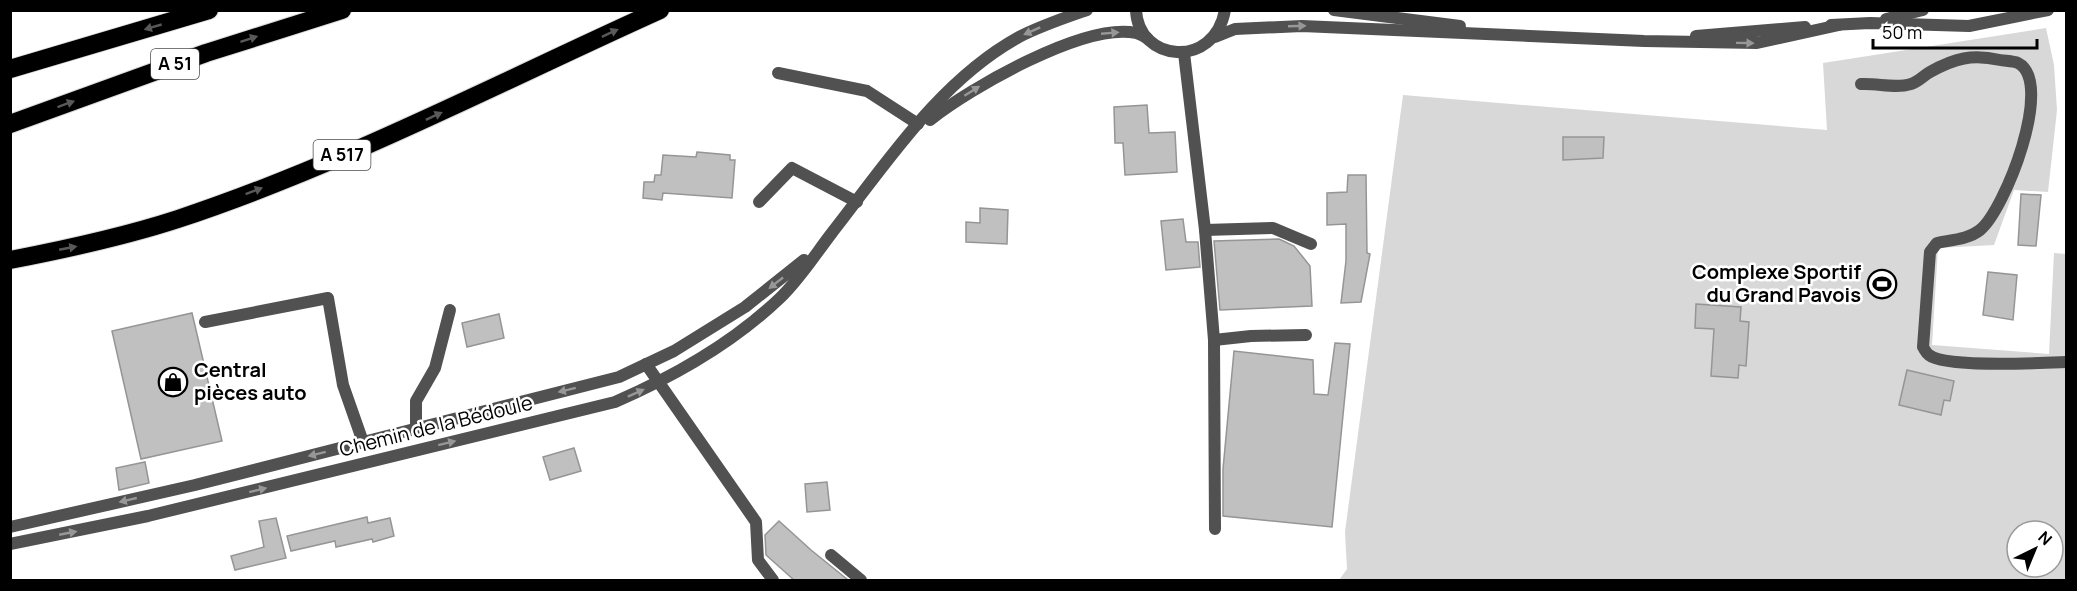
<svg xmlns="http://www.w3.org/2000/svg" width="2077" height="591" font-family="Manrope,sans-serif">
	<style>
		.green { fill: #d8d8d8; fill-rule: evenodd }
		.building { fill: #c0c0c0; stroke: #959595; stroke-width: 1.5 }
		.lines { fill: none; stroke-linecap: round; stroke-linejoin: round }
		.motorway-casing { stroke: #dbdbdb; stroke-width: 20 }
		.service { stroke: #515151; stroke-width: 12 }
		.tertiary { stroke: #515151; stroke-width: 12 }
		.motorway { stroke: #000; stroke-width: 18 }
		.oneway { fill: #979797 }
		.oneway2 { fill: #595959 }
		.labels { text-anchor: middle; stroke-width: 5; stroke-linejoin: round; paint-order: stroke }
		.shield { fill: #fff; stroke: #4c4c4c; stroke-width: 1.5 }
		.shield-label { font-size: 18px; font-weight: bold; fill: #000 }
		.poi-label { font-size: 20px; font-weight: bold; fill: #000; stroke: #fff; text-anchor: end }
		.street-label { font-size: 20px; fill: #000; stroke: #fff }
	</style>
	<rect width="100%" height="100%" fill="#fff"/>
	<path class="green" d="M2046,28L2054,65L2057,110L2048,192L2014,190L1994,245L1938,248L1932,345L2049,354L2054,253L2066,254V580H1339L1347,569L1345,532L1403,95L1827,130L1823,63ZM2017,531H2053V567H2017Z"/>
	<g class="building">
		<polygon points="1147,105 1149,133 1175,132 1177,172 1125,175 1123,143 1115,143 1114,107"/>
		<polygon points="1563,137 1604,137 1603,158 1563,160"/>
		<polygon points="697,152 730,155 730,160 735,160 732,198 663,193 662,200 643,198 644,182 654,182 655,175 661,175 663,155 696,157"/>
		<polygon points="1348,175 1366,175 1367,253 1370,254 1361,302 1341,303 1346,261 1346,224 1327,225 1327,193 1347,192"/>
		<polygon points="2021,194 2041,195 2036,246 2018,245"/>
		<polygon points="980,208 1008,210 1007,244 966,242 966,222 980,223"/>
		<polygon points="1183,219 1186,242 1198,242 1200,267 1166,270 1161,221"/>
		<polygon points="1279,239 1294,246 1310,266 1312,306 1220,310 1214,241"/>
		<polygon points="1988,272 2017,275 2013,320 1983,315"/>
		<polygon points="1696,304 1741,307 1740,321 1749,322 1746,366 1739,365 1738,378 1711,376 1714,329 1695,328"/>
		<polygon points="192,313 222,441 141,459 112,331"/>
		<polygon points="499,314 504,338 467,347 462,323"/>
		<polygon points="1335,343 1350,344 1332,527 1223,516 1223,469 1234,351 1313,360 1314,394 1328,395"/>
		<polygon points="1907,370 1954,381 1950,401 1944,400 1941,415 1899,405"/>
		<polygon points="574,448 581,471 550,480 543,457"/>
		<polygon points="145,462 149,483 119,490 116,468"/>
		<polygon points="827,482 830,510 807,512 805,484"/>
		<polygon points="367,517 368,523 390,518 394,536 373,542 372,539 336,547 335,541 291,551 287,536"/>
		<polygon points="276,518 286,558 235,570 231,556 264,547 259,521"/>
		<polygon points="779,521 811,550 848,580 794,580 766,555 765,535"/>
	</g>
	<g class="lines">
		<g class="motorway-casing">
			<g id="motorway">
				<polyline points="10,69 209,10"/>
				<polyline points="10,124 206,53 342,10"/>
				<path d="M10,260C67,249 123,237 178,219C344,164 500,82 660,10"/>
			</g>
		</g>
		<g class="service">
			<polyline points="1184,53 1205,230 1214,340 1215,529"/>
			<polyline points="778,73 867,91 918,124"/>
			<path d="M1861,84C1878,83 1895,89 1911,84C1918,82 1923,76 1930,72C1955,58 1972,54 2000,60C2005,61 2013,61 2018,63C2055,82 2005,210 1980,230C1969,239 1951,240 1937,243L1930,252L1923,347C1925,350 1926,353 1929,355C1945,368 2041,363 2066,362"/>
			<polyline points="759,202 792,168 857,202"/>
			<polyline points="1205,230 1273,228 1311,244"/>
			<polyline points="205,322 328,298 343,385 363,442"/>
			<polyline points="1214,340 1251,336 1306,335"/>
			<polyline points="646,364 756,522 758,560 773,580"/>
			<polyline points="416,428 416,401 435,368 450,310"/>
			<polyline points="831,555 861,580"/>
		</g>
		<g class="tertiary">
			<path d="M1136,10C1138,62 1214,70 1225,10"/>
			<polyline points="1334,10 1460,26"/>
			<polyline points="1886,19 1923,10"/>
			<polyline points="1831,25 1870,23 1969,26 2048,10"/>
			<polyline points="1696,36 1805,27"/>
			<polyline points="1215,37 1235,29 1302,26 1644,41 1757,43 1839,25"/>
			<path d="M930,120C970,88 1085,22 1136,33C1140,34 1145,37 1148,39"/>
			<polyline points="10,527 195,485 619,377 674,351 745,307 804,260"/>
			<path d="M10,544L148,516L615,402C675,376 732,344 780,298C799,280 815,255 831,234C886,164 939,81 1019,37C1040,26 1064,18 1087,10"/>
		</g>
		<use href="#motorway" class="motorway"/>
	</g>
	<defs><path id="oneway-solid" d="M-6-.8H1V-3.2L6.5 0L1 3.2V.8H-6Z" transform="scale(1.5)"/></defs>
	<g class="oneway">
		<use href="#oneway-solid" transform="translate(1297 26) rotate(-2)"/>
		<use href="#oneway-solid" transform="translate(1032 31) rotate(156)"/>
		<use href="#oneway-solid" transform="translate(1110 33) rotate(-5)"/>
		<use href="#oneway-solid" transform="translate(1745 43) rotate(1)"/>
		<use href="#oneway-solid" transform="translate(972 91) rotate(-32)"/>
		<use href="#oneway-solid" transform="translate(776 283) rotate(142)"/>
		<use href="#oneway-solid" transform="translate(567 390) rotate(166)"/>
		<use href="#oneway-solid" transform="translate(636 393) rotate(-24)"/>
		<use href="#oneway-solid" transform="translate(447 443) rotate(-14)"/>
		<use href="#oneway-solid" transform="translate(317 454) rotate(166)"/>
		<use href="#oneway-solid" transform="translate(258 490) rotate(-14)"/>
		<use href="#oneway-solid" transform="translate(128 500) rotate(167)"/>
		<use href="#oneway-solid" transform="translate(68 533) rotate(-11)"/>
	</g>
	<g class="oneway2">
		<use href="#oneway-solid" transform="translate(153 27) rotate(164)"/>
		<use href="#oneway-solid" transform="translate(610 33) rotate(-25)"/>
		<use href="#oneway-solid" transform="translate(249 39) rotate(-18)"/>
		<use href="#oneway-solid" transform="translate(66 104) rotate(-20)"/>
		<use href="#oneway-solid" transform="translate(434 116) rotate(-25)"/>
		<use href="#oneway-solid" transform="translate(254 191) rotate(-21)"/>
		<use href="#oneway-solid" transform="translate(68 248) rotate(-11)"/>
	</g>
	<defs>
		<g id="stadium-ring" transform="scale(1.5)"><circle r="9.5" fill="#fff" stroke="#000" stroke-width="1.5"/><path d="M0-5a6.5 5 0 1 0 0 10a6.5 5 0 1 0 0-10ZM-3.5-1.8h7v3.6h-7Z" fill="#000"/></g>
		<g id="shop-ring" transform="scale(1.5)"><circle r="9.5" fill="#fff" stroke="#000" stroke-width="1.5"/><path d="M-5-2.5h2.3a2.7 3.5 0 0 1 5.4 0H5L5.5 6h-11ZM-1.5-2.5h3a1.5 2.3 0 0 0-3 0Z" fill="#000"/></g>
	</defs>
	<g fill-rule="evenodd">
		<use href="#stadium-ring" x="1882" y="284"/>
		<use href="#shop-ring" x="173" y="382"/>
	</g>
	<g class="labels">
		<g class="shield">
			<rect x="151" y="49" width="48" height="30" rx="4.5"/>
			<rect x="313.5" y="140" width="57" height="30" rx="4.5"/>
		</g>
		<g class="shield-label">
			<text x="175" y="70">A 51</text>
			<text x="342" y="161">A 517</text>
		</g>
		<g class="poi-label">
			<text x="1861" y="279">Complexe Sportif<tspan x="1861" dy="23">du Grand Pavois</tspan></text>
			<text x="194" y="377" text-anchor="start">Central<tspan x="194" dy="23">pièces auto</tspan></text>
		</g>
		<g class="street-label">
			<text transform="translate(436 426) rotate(-14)" y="7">Chemin de la Bédoule</text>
		</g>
	</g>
	<rect width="2077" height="591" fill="none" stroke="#000000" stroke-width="24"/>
	<g transform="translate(2035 549) rotate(43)"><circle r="28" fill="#ffffff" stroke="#999999" stroke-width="1.5"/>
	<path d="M0-4.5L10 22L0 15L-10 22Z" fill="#000000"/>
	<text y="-9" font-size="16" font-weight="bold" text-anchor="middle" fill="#000000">N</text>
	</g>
	<path d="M1873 39v9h164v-9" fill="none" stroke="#000000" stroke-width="3"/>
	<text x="1882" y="39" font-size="18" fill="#000000" stroke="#ffffff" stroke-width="4.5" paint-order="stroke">50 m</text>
</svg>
